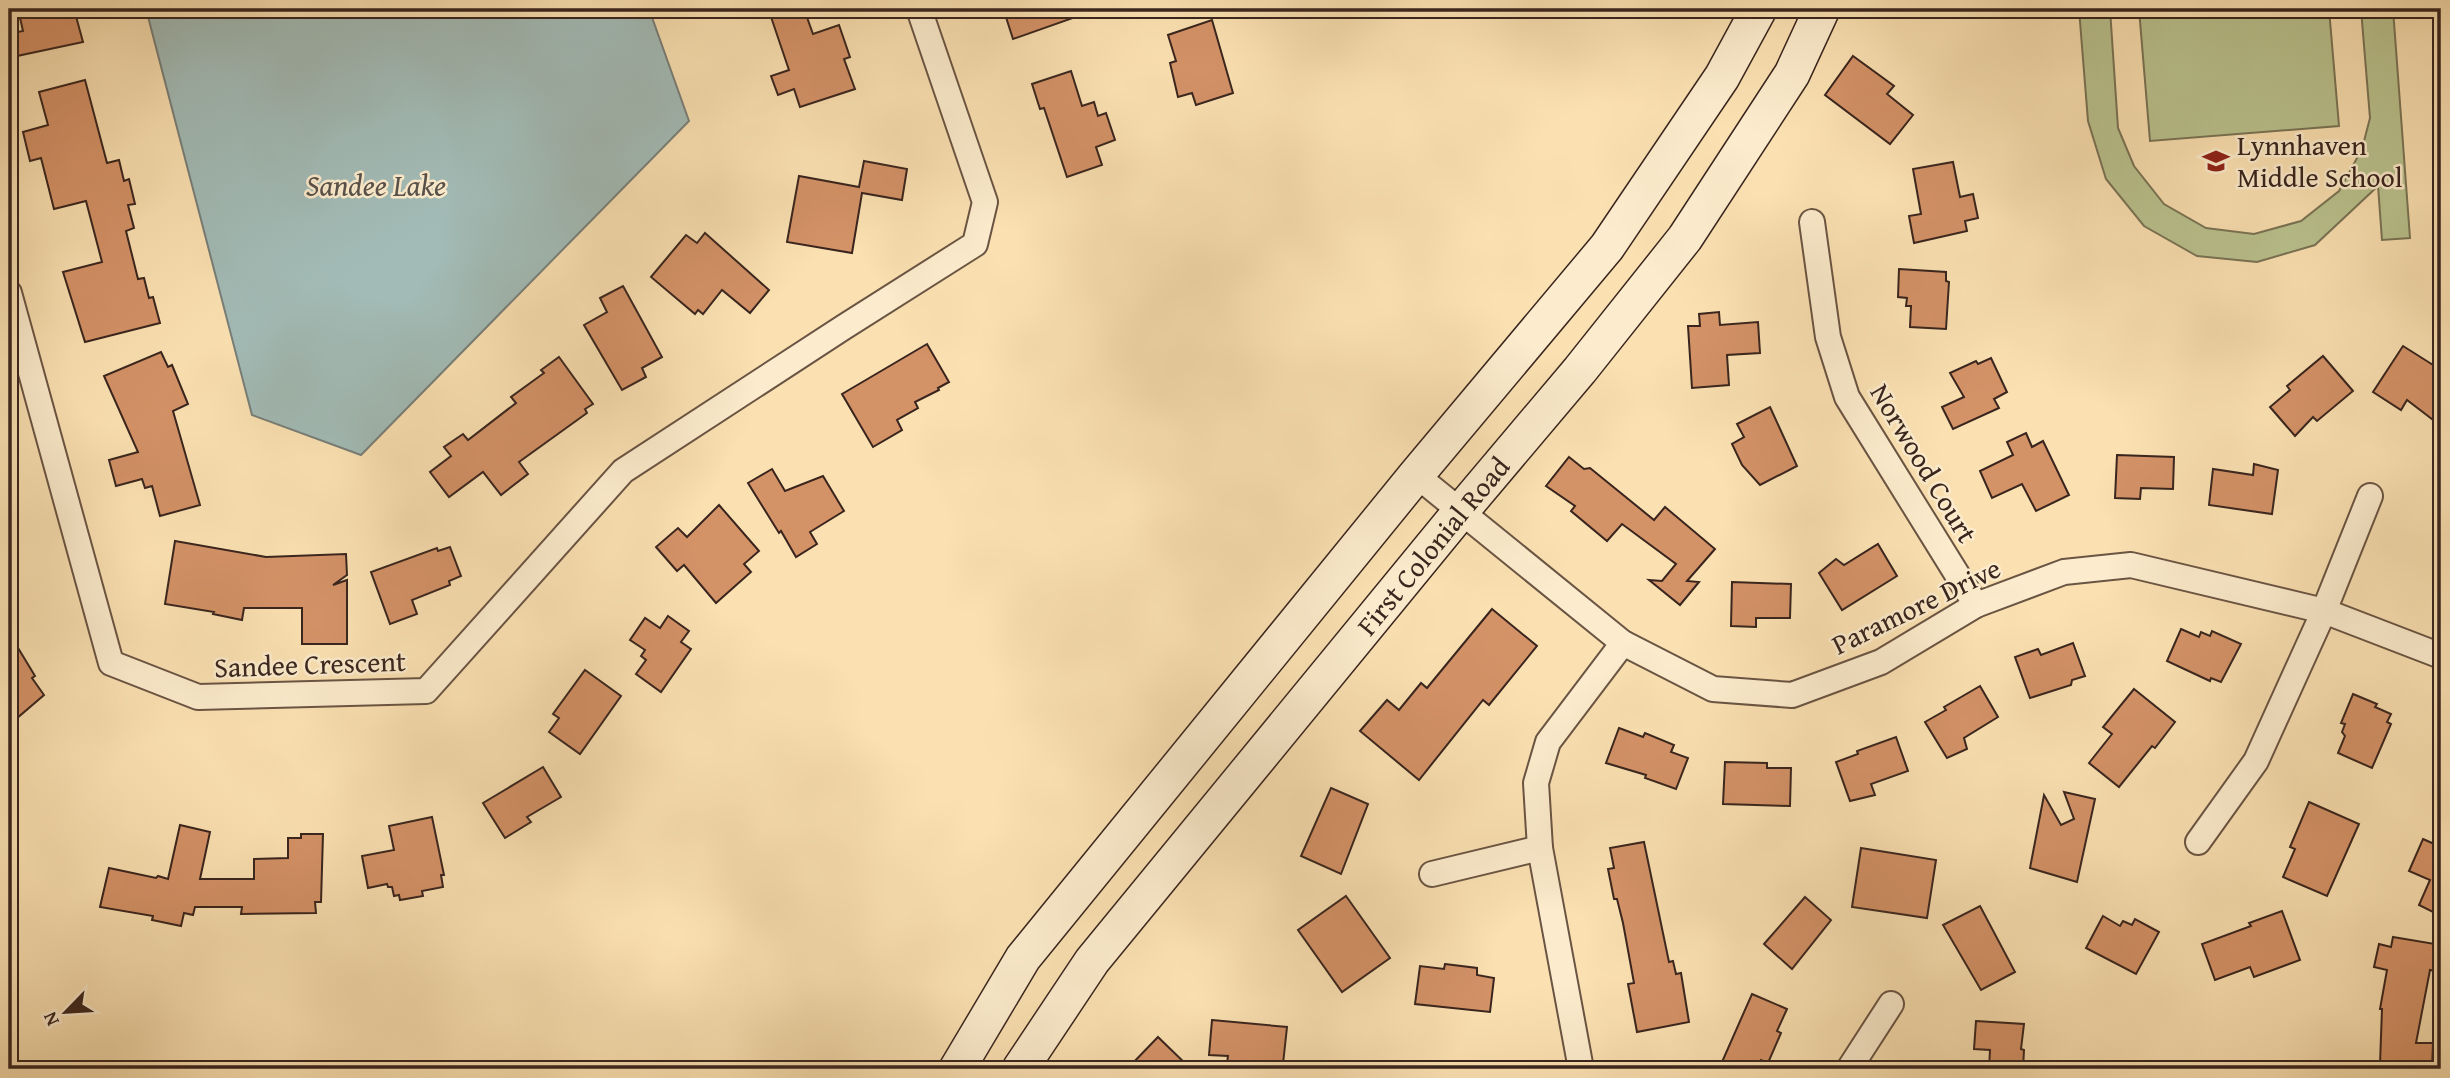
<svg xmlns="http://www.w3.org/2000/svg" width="2450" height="1078" font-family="'Gentium Book Plus',serif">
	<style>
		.green { fill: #bac38f; stroke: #7a7456; stroke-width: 2 }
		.water { fill: #a2bbb6; stroke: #787f79; stroke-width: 2 }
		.building { fill: #d49267; stroke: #39251e; stroke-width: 2 }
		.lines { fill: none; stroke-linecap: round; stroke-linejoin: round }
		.minor-casing { stroke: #6a5443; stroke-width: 28 }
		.secondary-casing { stroke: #39251e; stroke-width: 38 }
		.path { stroke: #39251e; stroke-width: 4.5; stroke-dasharray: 2 3.5; stroke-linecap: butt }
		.minor { stroke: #fceccd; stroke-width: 24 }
		.secondary { stroke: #fceccd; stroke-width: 35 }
		.labels { text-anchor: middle; stroke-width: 5; stroke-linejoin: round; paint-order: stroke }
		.poi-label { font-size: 28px; fill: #39251e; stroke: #fceccd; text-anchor: start }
		.street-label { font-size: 28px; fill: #39251e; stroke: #fceccd }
		.water-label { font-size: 30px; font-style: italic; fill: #58524c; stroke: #fceccd }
	</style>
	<rect width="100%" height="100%" fill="#fbe1b2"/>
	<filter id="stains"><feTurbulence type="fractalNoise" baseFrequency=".00286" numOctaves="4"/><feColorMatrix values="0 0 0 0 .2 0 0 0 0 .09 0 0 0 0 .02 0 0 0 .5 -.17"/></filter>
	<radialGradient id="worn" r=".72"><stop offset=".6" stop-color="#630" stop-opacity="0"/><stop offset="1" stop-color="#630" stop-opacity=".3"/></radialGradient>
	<g class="green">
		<polygon points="2079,9 2110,9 2118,128 2134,166 2164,204 2206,228 2254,234 2301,221 2339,191 2362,149 2370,118 2361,9 2393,9 2410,238 2382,240 2378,186 2315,245 2257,262 2197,256 2144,226 2106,179 2088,121"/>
		<polygon points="2139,9 2329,9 2339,126 2150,141"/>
	</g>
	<polygon class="water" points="146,9 649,9 689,121 361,455 252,415"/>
	<g class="building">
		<polygon points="18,9 74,9 83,42 17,56 12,33 23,31"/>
		<polygon points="795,9 804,9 813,34 839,25 850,57 844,59 855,89 800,107 794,89 778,95 771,76 789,70 771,17"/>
		<polygon points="1019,9 1089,9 1090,12 1013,39 1005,14"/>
		<polygon points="1212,20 1233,93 1196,105 1192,93 1178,97 1170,63 1176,61 1168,35"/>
		<polygon points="1853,56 1894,86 1887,94 1913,115 1890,144 1825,95"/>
		<polygon points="1071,71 1082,106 1094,102 1098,116 1106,113 1115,140 1096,147 1102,165 1067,177 1044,108 1040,109 1032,84"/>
		<polygon points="85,80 107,163 119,160 124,181 129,179 135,204 128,205 134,228 126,231 138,279 144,278 149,298 153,297 160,323 85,342 63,272 102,262 86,201 54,209 41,158 30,161 23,132 48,125 39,92"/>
		<polygon points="864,161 907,169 902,200 862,193 852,253 787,242 799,176 859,187"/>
		<polygon points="1953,162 1960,197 1973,194 1978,218 1965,221 1967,231 1914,243 1909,216 1921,214 1913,169"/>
		<polygon points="705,233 769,290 750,313 722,290 703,314 698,310 695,314 651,277 686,235 697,243"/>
		<polygon points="1899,269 1946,272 1946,281 1949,282 1946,329 1910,327 1911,306 1906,306 1907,298 1898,297"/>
		<polygon points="623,286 662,357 642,368 646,377 622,390 584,325 607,312 600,298"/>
		<polygon points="1719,312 1720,325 1758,322 1760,353 1727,355 1729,385 1692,388 1688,326 1700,326 1699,314"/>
		<polygon points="927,344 949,382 938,388 939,390 915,402 918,408 897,420 902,430 873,447 842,394"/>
		<polygon points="2403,346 2441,370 2441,426 2407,400 2401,410 2373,392"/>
		<polygon points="161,352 168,367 172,365 188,404 173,411 200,505 160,516 152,486 145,488 142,479 116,486 109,460 138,452 104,376"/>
		<polygon points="2323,356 2353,391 2317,421 2313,417 2295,436 2270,407 2290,390 2287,386"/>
		<polygon points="559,357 593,404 585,409 587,413 519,462 528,474 501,495 483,472 449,497 430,472 451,456 444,447 463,434 468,440 516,403 511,397 544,373 541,370"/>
		<polygon points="1991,358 2007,392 1994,399 1999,408 1953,429 1942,407 1964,397 1950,373 1976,361 1978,364"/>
		<polygon points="1770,407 1797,466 1760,485 1742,465 1732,444 1744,437 1737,424"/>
		<polygon points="2026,433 2032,447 2043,441 2069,495 2036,511 2022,484 1992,498 1980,471 2013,455 2007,442"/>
		<polygon points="2117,455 2174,457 2173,489 2141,488 2140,499 2115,498"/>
		<polygon points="1569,457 1584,469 1590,468 1654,520 1665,507 1715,549 1687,581 1699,582 1680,605 1649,580 1662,581 1676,564 1622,524 1607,541 1571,511 1575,506 1546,486"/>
		<polygon points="2254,464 2278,470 2272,514 2209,505 2213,469 2253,475"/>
		<polygon points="772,469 785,491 823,476 844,511 810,532 817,544 796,557 781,531 779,533 748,483"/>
		<polygon points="719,505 759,551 744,564 751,572 716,603 684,565 677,571 656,547 678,528 687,537"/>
		<polygon points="175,541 266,557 346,554 347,575 333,585 347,580 347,644 302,644 302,608 244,608 242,620 213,614 214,612 165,604"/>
		<polygon points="1878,544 1897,576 1842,610 1819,573 1836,559 1844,565"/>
		<polygon points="450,547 461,576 449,581 450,585 412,600 417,614 390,624 371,572 437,548 438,551"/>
		<polygon points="1732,582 1791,584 1790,618 1756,618 1756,627 1731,626"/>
		<polygon points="1492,609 1537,646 1489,705 1483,700 1419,780 1360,731 1387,700 1399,710 1421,683 1427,688"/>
		<polygon points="668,616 689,631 681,642 691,649 661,692 636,674 646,660 641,656 645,650 630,640 645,618 660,628"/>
		<polygon points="2181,629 2199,637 2201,632 2210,636 2212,631 2241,644 2221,682 2211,678 2210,681 2167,661"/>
		<polygon points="9,633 35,676 32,678 44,695 9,725"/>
		<polygon points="2073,643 2085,676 2072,680 2071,685 2030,698 2015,657 2038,649 2041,655"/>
		<polygon points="585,670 621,696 580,754 549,732 559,718 553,714"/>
		<polygon points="1980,686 1998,717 1964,738 1967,749 1947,758 1925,722 1946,710 1944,707"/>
		<polygon points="2134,689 2175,722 2155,748 2152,746 2119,787 2089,763 2112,734 2103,727"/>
		<polygon points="2353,694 2377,704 2375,707 2391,714 2387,722 2391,724 2372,768 2338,753 2345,736 2342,732 2345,724 2341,723"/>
		<polygon points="1619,728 1643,737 1645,733 1674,745 1671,752 1688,758 1676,789 1645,778 1646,775 1606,763"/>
		<polygon points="1896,737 1908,771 1871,784 1875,795 1850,801 1836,762 1858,754 1857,751"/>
		<polygon points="1725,762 1767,763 1767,768 1791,768 1790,806 1723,804"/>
		<polygon points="543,767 561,797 527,817 531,822 505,838 483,803"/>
		<polygon points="1331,788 1368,804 1341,874 1301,856"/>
		<polygon points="2064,792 2095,799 2077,882 2030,868 2044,795 2061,825 2074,819"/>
		<polygon points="2309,802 2359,824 2327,896 2283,877 2295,849 2290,847"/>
		<polygon points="432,817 444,875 441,875 443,887 422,891 423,896 400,900 399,895 394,896 392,887 388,887 387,884 368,888 362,856 394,850 389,826"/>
		<polygon points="180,825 210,832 200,879 254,879 254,859 288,858 288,838 301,838 301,834 323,834 321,902 315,902 316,913 241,914 242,907 195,907 193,915 184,913 181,926 152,920 153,916 100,907 109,868 156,878 158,876 168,879"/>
		<polygon points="2423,839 2441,847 2441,916 2419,905 2430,880 2409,871"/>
		<polygon points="1644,842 1669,962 1673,961 1676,974 1681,973 1689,1022 1637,1032 1628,984 1634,983 1623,923 1617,899 1614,899 1608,869 1614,868 1610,848"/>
		<polygon points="1861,848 1936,860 1927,918 1852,907"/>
		<polygon points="1346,896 1390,958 1342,992 1298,930"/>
		<polygon points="1805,897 1831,920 1792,969 1764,944"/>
		<polygon points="1980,906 2015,972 1981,990 1943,925"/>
		<polygon points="2282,911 2300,960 2254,977 2250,967 2215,980 2202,944 2251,926 2249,923"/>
		<polygon points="2103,916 2120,926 2123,921 2132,925 2135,919 2159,932 2136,974 2086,948"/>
		<polygon points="2393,937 2441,945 2441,972 2430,970 2416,1043 2433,1043 2432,1069 2393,1069 2394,1065 2380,1064 2382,1009 2380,1009 2387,970 2374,967 2379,944 2391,947"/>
		<polygon points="1445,964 1477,968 1477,975 1494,978 1490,1012 1415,1004 1420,966 1444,969"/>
		<polygon points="1752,994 1787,1009 1777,1031 1781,1033 1768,1063 1761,1060 1757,1069 1738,1069 1722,1062"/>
		<polygon points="1212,1020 1287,1027 1283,1064 1260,1062 1259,1065 1227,1063 1228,1056 1209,1055"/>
		<polygon points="1976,1021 2024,1024 2021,1049 2024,1050 2023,1069 1989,1069 1990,1050 1974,1049"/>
		<polygon points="1158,1037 1191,1069 1127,1069"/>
	</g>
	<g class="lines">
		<g class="minor-casing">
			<g id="minor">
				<polyline points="1812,222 1828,337 1847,397 1976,605"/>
				<polyline points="9,293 111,663 198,697 426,691 623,471 844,327 975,244 985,202 919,9"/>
				<polyline points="1416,475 1623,643 1713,689 1792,695 1881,662 1976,605 2064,572 2131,565 2324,611 2441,656"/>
				<polyline points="2198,842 2256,761 2324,611 2370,496"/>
				<polyline points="1432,874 1540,848"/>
				<polyline points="1581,1069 1540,848 1536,783 1548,742 1623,643"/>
				<polyline points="1849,1069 1891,1004"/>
			</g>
		</g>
		<g class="secondary-casing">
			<g id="secondary">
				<polyline points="957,1069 1023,958 1416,475 1607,247 1722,77 1759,9"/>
				<path id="s1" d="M1020,1069L1092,961L1461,511L1580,370L1685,238L1792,74L1822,9"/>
			</g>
		</g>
		<polyline class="path" points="2393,13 2409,9"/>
		<use href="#minor" class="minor"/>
		<use href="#secondary" class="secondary"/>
	</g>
	<defs>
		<g id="school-bare" transform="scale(2.1)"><path d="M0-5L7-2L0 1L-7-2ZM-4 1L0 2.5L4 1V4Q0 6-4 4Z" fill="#8f2418" stroke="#fceccd" stroke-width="2.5" paint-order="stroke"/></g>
	</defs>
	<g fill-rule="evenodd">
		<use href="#school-bare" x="2216" y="161"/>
	</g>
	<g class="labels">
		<g class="poi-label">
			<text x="2237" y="155">Lynnhaven<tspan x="2237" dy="32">Middle School</tspan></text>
		</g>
		<g class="street-label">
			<text transform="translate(1924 463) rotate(59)" y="10">Norwood Court</text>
			<text dy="10" stroke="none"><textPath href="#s1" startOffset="667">First Colonial Road</textPath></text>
			<text transform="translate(1916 606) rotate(-26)" y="10">Paramore Drive</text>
			<text transform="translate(310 664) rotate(-2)" y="10">Sandee Crescent</text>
		</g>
		<g class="water-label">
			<text x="376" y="196">Sandee Lake</text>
		</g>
	</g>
	<rect width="2450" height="1078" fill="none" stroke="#fbe1b2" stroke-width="35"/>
	<rect x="10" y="10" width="2429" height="1057" fill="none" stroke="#39251e" stroke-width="3.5"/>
	<rect x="18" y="18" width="2415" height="1043" fill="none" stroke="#39251e" stroke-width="2"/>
	<g transform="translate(66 1012) rotate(245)" stroke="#fceccd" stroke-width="5" paint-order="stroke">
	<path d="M0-5L12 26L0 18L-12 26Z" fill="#39251e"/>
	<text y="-10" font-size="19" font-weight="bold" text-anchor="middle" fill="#39251e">N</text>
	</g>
	<rect width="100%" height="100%" filter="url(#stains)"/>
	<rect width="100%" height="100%" fill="url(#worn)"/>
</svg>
